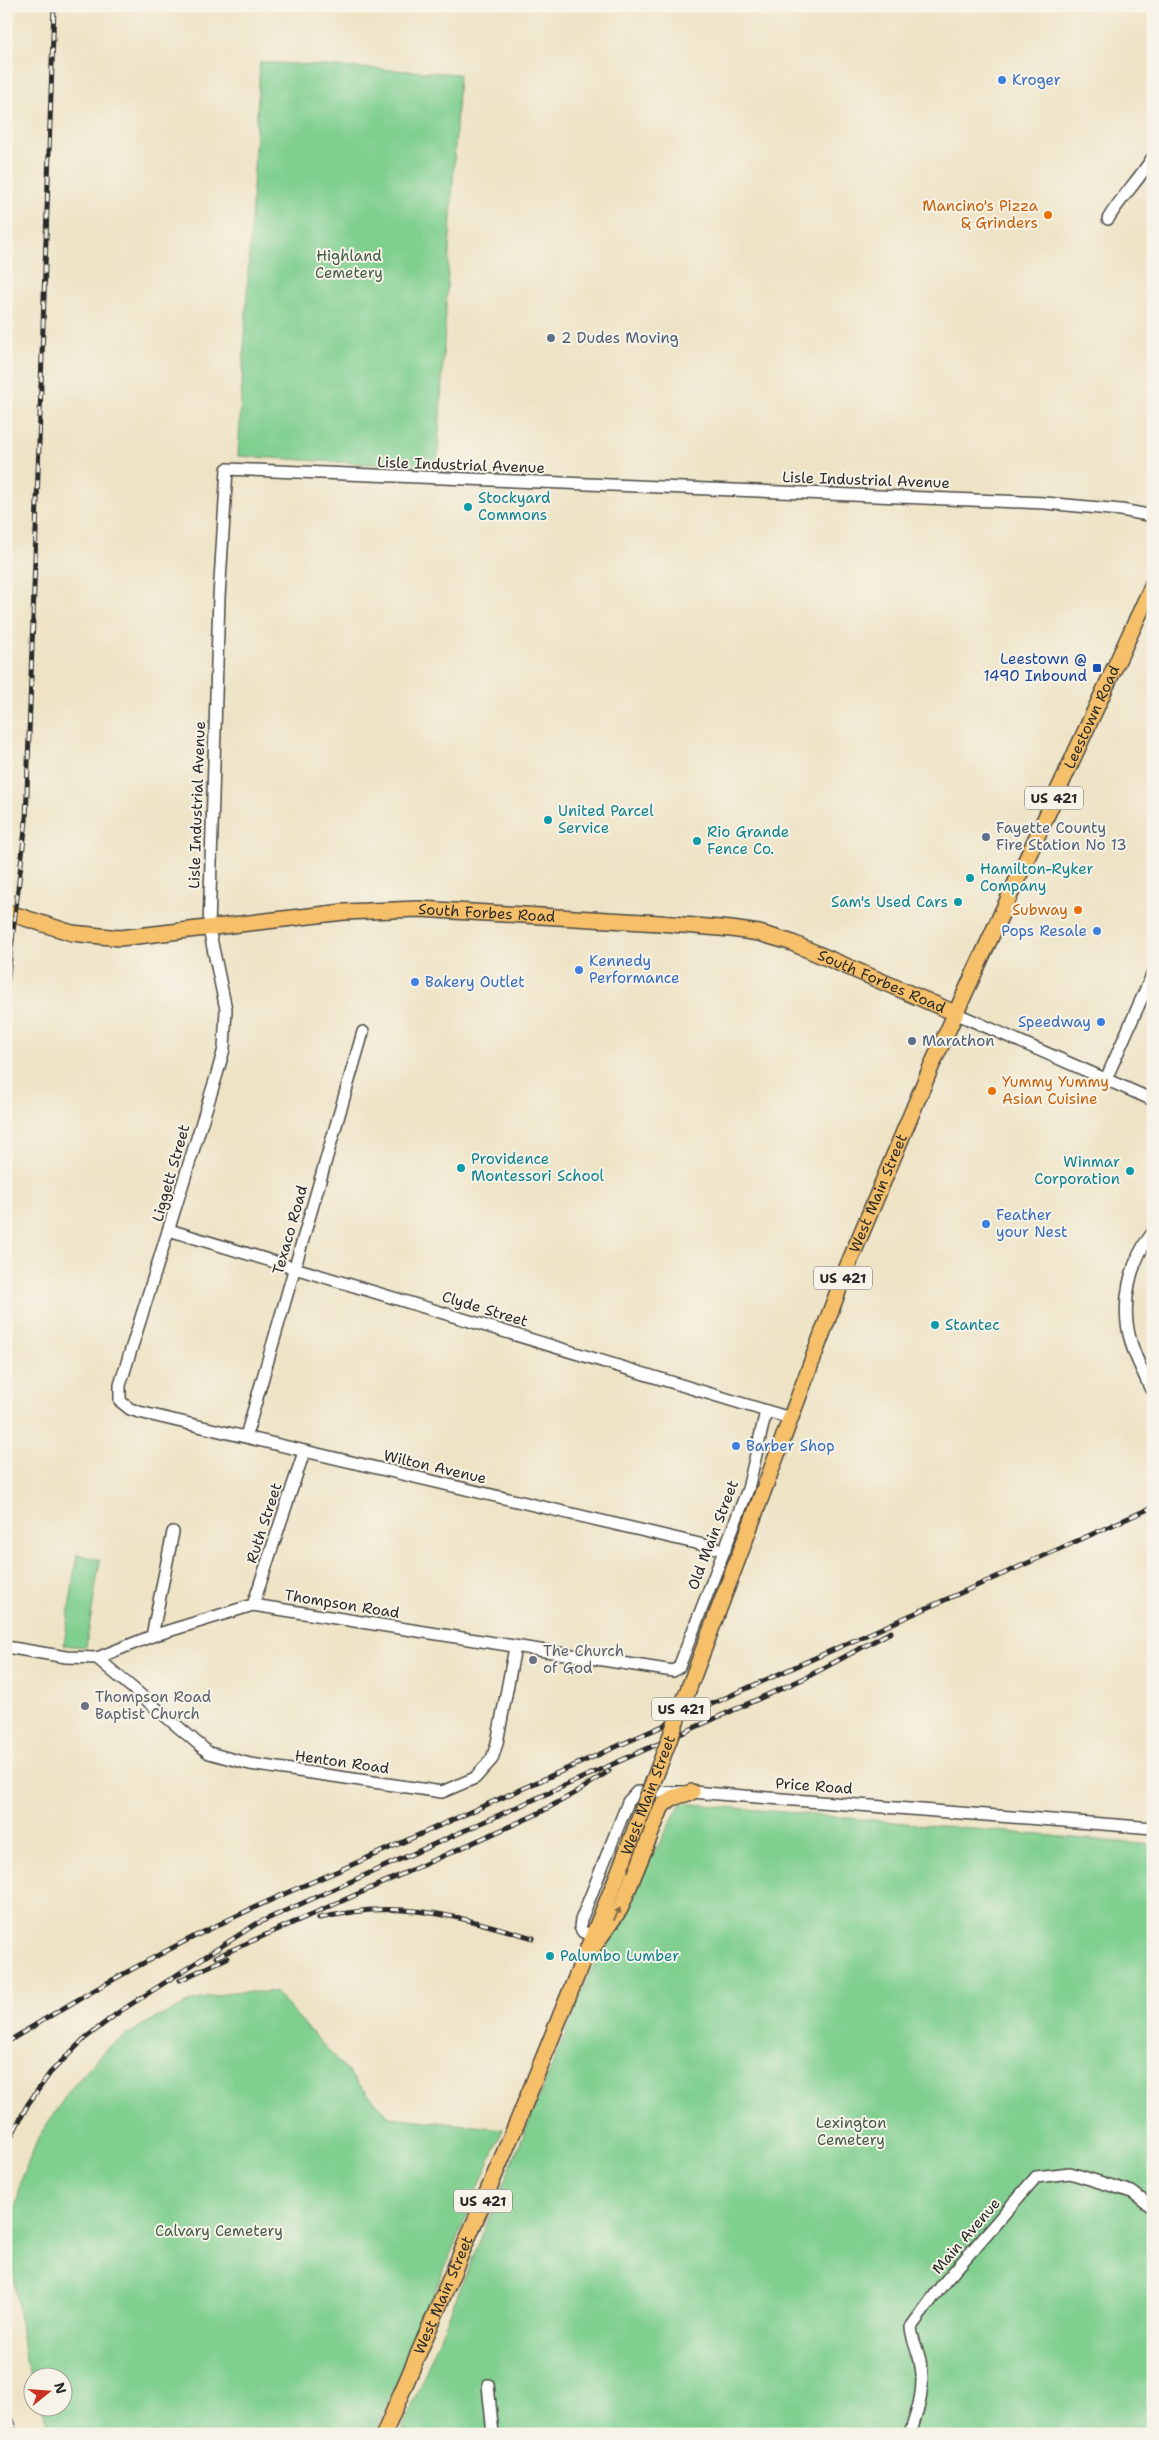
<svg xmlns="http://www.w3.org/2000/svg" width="1159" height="2440" font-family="'Shantell Sans',sans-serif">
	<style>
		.green { fill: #7fcf8f; stroke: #557d5d }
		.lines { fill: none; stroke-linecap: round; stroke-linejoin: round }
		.minor-casing { stroke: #484742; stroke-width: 14 }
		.major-casing { stroke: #484742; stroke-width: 18 }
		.minor { stroke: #fff; stroke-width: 11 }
		.major { stroke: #f6c06b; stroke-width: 15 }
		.rail-casing { stroke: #2b2b2b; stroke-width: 5 }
		.rail { stroke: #f7f3e8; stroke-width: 3; stroke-dasharray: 9; stroke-linecap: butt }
		.major-bridge-casing { stroke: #484742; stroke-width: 18; stroke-linecap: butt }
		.major-bridge { stroke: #f6c06b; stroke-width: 15 }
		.oneway { fill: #866e48 }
		.shop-dot { fill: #3f7fe0; stroke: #f7f3e8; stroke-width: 2 }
		.food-dot { fill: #e8710a; stroke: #f7f3e8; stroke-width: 2 }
		.service-dot { fill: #5c6f8a; stroke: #f7f3e8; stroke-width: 2 }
		.culture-dot { fill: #0f9aa8; stroke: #f7f3e8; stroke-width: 2 }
		.transit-dot { fill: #1a4fb4; stroke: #f7f3e8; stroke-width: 2 }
		.worship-dot { fill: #6b7280; stroke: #f7f3e8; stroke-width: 2 }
		.labels { text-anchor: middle; stroke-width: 4; stroke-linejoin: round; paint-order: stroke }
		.shield { fill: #f7f3e8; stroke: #686764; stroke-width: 1 }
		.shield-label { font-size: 14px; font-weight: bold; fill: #2b2b2b }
		.shop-label { font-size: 15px; fill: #366cbe; stroke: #f7f3e8; text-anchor: start }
		.food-label { font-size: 15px; fill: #c56008; stroke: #f7f3e8; text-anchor: end }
		.park-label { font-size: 15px; fill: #445c49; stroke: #f7f3e8 }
		.service-label { font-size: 15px; fill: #4e5e75; stroke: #f7f3e8; text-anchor: start }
		.street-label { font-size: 15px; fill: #2b2b2b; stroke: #f7f3e8 }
		.culture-label { font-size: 15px; fill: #0d838f; stroke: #f7f3e8; text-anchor: start }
		.transit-label { font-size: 15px; fill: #164399; stroke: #f7f3e8; text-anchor: end }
		.worship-label { font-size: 15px; fill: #5b616d; stroke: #f7f3e8; text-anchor: start }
	</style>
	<rect width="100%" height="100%" fill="#f7f3e8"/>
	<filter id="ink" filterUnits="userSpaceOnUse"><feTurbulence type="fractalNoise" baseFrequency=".02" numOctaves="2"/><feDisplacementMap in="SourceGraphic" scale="10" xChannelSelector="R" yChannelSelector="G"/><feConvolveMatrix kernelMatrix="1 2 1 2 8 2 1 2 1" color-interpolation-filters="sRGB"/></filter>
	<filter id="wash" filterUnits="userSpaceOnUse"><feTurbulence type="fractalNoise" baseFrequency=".0096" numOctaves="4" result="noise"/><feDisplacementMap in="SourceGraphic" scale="20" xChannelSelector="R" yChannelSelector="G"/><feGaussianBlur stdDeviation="1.12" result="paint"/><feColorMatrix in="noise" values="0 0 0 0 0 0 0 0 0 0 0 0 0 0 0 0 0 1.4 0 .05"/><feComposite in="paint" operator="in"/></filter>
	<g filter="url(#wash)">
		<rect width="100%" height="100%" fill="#eee3c5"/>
		<g class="green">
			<polygon points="260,62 459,74 437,468 238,456"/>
			<polygon points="77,1554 100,1560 86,1647 64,1645"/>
			<polygon points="681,1803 1153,1845 1153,2434 400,2434 592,1969"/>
			<polygon points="232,1992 275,1992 389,2117 503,2129 375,2434 52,2434 42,2408 62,2408 62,2378 32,2378 32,2379 25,2360 9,2239 22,2178 39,2136 69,2091 106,2049 146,2023 193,2001"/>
		</g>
	</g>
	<g filter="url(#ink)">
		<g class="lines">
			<g class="minor-casing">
				<g id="minor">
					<path d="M1108,219C1121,197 1139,180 1153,157"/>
					<polyline points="955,1013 1153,1100"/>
					<polyline points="1106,1079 1153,973"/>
					<polyline points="169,1230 790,1418"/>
					<path d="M1150,1388C1144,1373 1135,1358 1131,1342C1120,1306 1129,1262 1153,1232"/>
					<polyline points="246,1436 363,1032"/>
					<polyline points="725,1550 139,1412 130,1409 120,1401 120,1385 217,1074 224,1049 226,1009 209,929 219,597 227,469 1045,503 1121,510 1153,516"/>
					<polyline points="253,1605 304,1452"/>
					<polyline points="152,1636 173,1532"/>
					<polyline points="6,1647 66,1657 97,1658 152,1636 253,1605 673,1671 679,1667 748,1489 766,1411"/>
					<polyline points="97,1658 209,1753 250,1764 442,1792 475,1778 492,1759 497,1743 515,1647"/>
					<polyline points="593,1936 583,1932 580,1927 581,1920 628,1802 637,1792 692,1792 1153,1828"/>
					<polyline points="488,2385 493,2434"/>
					<path d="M910,2434C918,2410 926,2387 920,2361C918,2350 912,2340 911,2327L943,2284L1036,2177L1070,2173L1132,2192L1153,2208"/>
				</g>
			</g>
			<g class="major-casing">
				<g id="major">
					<path id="s1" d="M6,912L72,933L120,938L344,912L419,909L660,923L731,929L759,933L790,942L955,1013"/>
					<path id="s2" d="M742,1548L846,1270L931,1067L1153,584"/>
					<polyline points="594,1946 620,1909 662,1806 672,1798 692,1792"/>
					<path id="s3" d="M384,2434L519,2118L620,1869"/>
				</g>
			</g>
			<use href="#minor" class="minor"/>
			<use href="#major" class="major"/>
			<g class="rail-casing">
				<g id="rail">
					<polyline points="6,992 26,821 28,764 54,6"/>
					<path d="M319,1918C336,1915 354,1911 372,1910C426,1906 482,1923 533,1938"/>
					<polyline points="216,1957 535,1815 577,1792 609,1771"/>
					<polyline points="180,1980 227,1958"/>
					<path d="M6,2043C113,1976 221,1919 338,1871L1153,1507"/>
					<polyline points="6,2146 28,2104 50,2073 84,2039 119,2012 256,1924 805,1678 891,1632"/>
					<polyline points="6,2406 16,2434"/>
				</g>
			</g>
			<use href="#rail" class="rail"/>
			<g class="major-bridge-casing">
				<g id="major-bridge">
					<path id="s4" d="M620,1869L742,1548"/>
				</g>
			</g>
			<use href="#major-bridge" class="major-bridge"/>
		</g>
		<defs><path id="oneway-solid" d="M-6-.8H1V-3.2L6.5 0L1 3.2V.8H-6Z" transform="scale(1.25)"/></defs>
		<use class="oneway" href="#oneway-solid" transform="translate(617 1914) rotate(-63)"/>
	</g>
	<g class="shop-dot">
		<circle cx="1002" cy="80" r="5"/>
		<circle cx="1097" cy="931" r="5"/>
		<circle cx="579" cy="970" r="5"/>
		<circle cx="415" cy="982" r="5"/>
		<circle cx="1101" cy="1022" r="5"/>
		<circle cx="986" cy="1224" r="5"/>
		<circle cx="736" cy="1446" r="5"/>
	</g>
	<g class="food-dot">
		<circle cx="1048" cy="215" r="5"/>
		<circle cx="1078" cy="910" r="5"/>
		<circle cx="992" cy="1091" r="5"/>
	</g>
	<g class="service-dot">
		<circle cx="551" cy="338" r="5"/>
		<circle cx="986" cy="837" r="5"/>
		<circle cx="912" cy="1041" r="5"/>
	</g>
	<g class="culture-dot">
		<circle cx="468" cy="507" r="5"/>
		<circle cx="548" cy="820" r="5"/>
		<circle cx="697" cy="841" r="5"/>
		<circle cx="970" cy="878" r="5"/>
		<circle cx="958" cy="902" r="5"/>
		<circle cx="461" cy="1168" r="5"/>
		<circle cx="1130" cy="1171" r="5"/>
		<circle cx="935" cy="1325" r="5"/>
		<circle cx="550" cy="1956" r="5"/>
	</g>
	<rect class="transit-dot" x="1092" y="663" width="10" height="10" rx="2.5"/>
	<g class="worship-dot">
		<circle cx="533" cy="1660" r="5"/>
		<circle cx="85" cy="1706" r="5"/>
	</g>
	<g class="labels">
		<g class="shield">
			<rect x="1025" y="786.5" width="58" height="23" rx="4"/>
			<rect x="814" y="1266.5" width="58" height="23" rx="4"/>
			<rect x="652" y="1697.5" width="58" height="23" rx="4"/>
			<rect x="454" y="2189.5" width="58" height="23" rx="4"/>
		</g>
		<g class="shield-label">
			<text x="1054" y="803">US 421</text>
			<text x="843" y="1283">US 421</text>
			<text x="681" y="1714">US 421</text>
			<text x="483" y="2206">US 421</text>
		</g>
		<g class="shop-label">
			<text x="1012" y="85">Kroger</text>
			<text x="1087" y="936" text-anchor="end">Pops Resale</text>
			<text x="589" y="966">Kennedy<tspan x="589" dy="17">Performance</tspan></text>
			<text x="425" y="987">Bakery Outlet</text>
			<text x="1091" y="1027" text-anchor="end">Speedway</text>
			<text x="996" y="1220">Feather<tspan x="996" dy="17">your Nest</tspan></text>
			<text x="746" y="1451">Barber Shop</text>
		</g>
		<g class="food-label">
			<text x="1038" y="211">Mancino's Pizza<tspan x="1038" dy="17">&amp; Grinders</tspan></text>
			<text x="1068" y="915">Subway</text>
			<text x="1002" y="1087" text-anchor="start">Yummy Yummy<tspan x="1002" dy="17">Asian Cuisine</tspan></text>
		</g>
		<g class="park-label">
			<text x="349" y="261">Highland<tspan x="349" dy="17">Cemetery</tspan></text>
			<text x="851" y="2128">Lexington<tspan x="851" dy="17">Cemetery</tspan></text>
			<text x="219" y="2236">Calvary Cemetery</text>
		</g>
		<g class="service-label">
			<text x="561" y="343">2 Dudes Moving</text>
			<text x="996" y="833">Fayette County<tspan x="996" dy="17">Fire Station No 13</tspan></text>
			<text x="922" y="1046">Marathon</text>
		</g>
		<g class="street-label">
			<text transform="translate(461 465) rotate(2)" y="5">Lisle Industrial Avenue</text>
			<text transform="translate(866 480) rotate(2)" y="5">Lisle Industrial Avenue</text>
			<text dy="5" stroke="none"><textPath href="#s2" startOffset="902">Leestown Road</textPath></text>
			<text transform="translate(197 805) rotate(-88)" y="5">Lisle Industrial Avenue</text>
			<text dy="5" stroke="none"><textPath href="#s1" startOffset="486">South Forbes Road</textPath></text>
			<text dy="5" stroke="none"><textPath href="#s1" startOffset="891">South Forbes Road</textPath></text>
			<text transform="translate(171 1173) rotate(-74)" y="5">Liggett Street</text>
			<text dy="5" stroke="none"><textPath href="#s2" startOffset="380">West Main Street</textPath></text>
			<text transform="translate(290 1230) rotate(-74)" y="5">Texaco Road</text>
			<text transform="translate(485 1309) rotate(17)" y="5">Clyde Street</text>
			<text transform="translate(435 1467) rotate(13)" y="5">Wilton Avenue</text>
			<text transform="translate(264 1523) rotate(-72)" y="5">Ruth Street</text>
			<text transform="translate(713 1535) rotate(-69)" y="5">Old Main Street</text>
			<text transform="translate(342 1604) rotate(9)" y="5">Thompson Road</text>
			<text transform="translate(342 1762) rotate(8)" y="5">Henton Road</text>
			<text transform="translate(814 1786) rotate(4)" y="5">Price Road</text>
			<text dy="5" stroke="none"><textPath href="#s4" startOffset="79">West Main Street</textPath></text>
			<text transform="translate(966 2236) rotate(-49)" y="5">Main Avenue</text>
			<text dy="5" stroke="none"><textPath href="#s3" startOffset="151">West Main Street</textPath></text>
		</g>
		<g class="culture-label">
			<text x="478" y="503">Stockyard<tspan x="478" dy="17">Commons</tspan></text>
			<text x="558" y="816">United Parcel<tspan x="558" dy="17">Service</tspan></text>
			<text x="707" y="837">Rio Grande<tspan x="707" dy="17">Fence Co.</tspan></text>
			<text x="980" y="874">Hamilton-Ryker<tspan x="980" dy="17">Company</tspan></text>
			<text x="948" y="907" text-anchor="end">Sam's Used Cars</text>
			<text x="471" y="1164">Providence<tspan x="471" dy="17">Montessori School</tspan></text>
			<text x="1120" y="1167" text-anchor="end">Winmar<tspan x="1120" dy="17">Corporation</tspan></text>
			<text x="945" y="1330">Stantec</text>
			<text x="560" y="1961">Palumbo Lumber</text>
		</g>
		<g class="transit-label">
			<text x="1087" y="664">Leestown @<tspan x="1087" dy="17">1490 Inbound</tspan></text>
		</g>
		<g class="worship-label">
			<text x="543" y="1656">The Church<tspan x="543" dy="17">of God</tspan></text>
			<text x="95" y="1702">Thompson Road<tspan x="95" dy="17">Baptist Church</tspan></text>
		</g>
	</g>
	<rect width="1159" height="2440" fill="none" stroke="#f7f3e8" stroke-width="25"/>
	<g transform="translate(48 2392) rotate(73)"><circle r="24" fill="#f7f3e8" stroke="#a5a39c"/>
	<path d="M0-4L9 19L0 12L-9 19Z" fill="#c8321e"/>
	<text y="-8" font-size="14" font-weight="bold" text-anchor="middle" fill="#2b2b2b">N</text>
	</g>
</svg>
